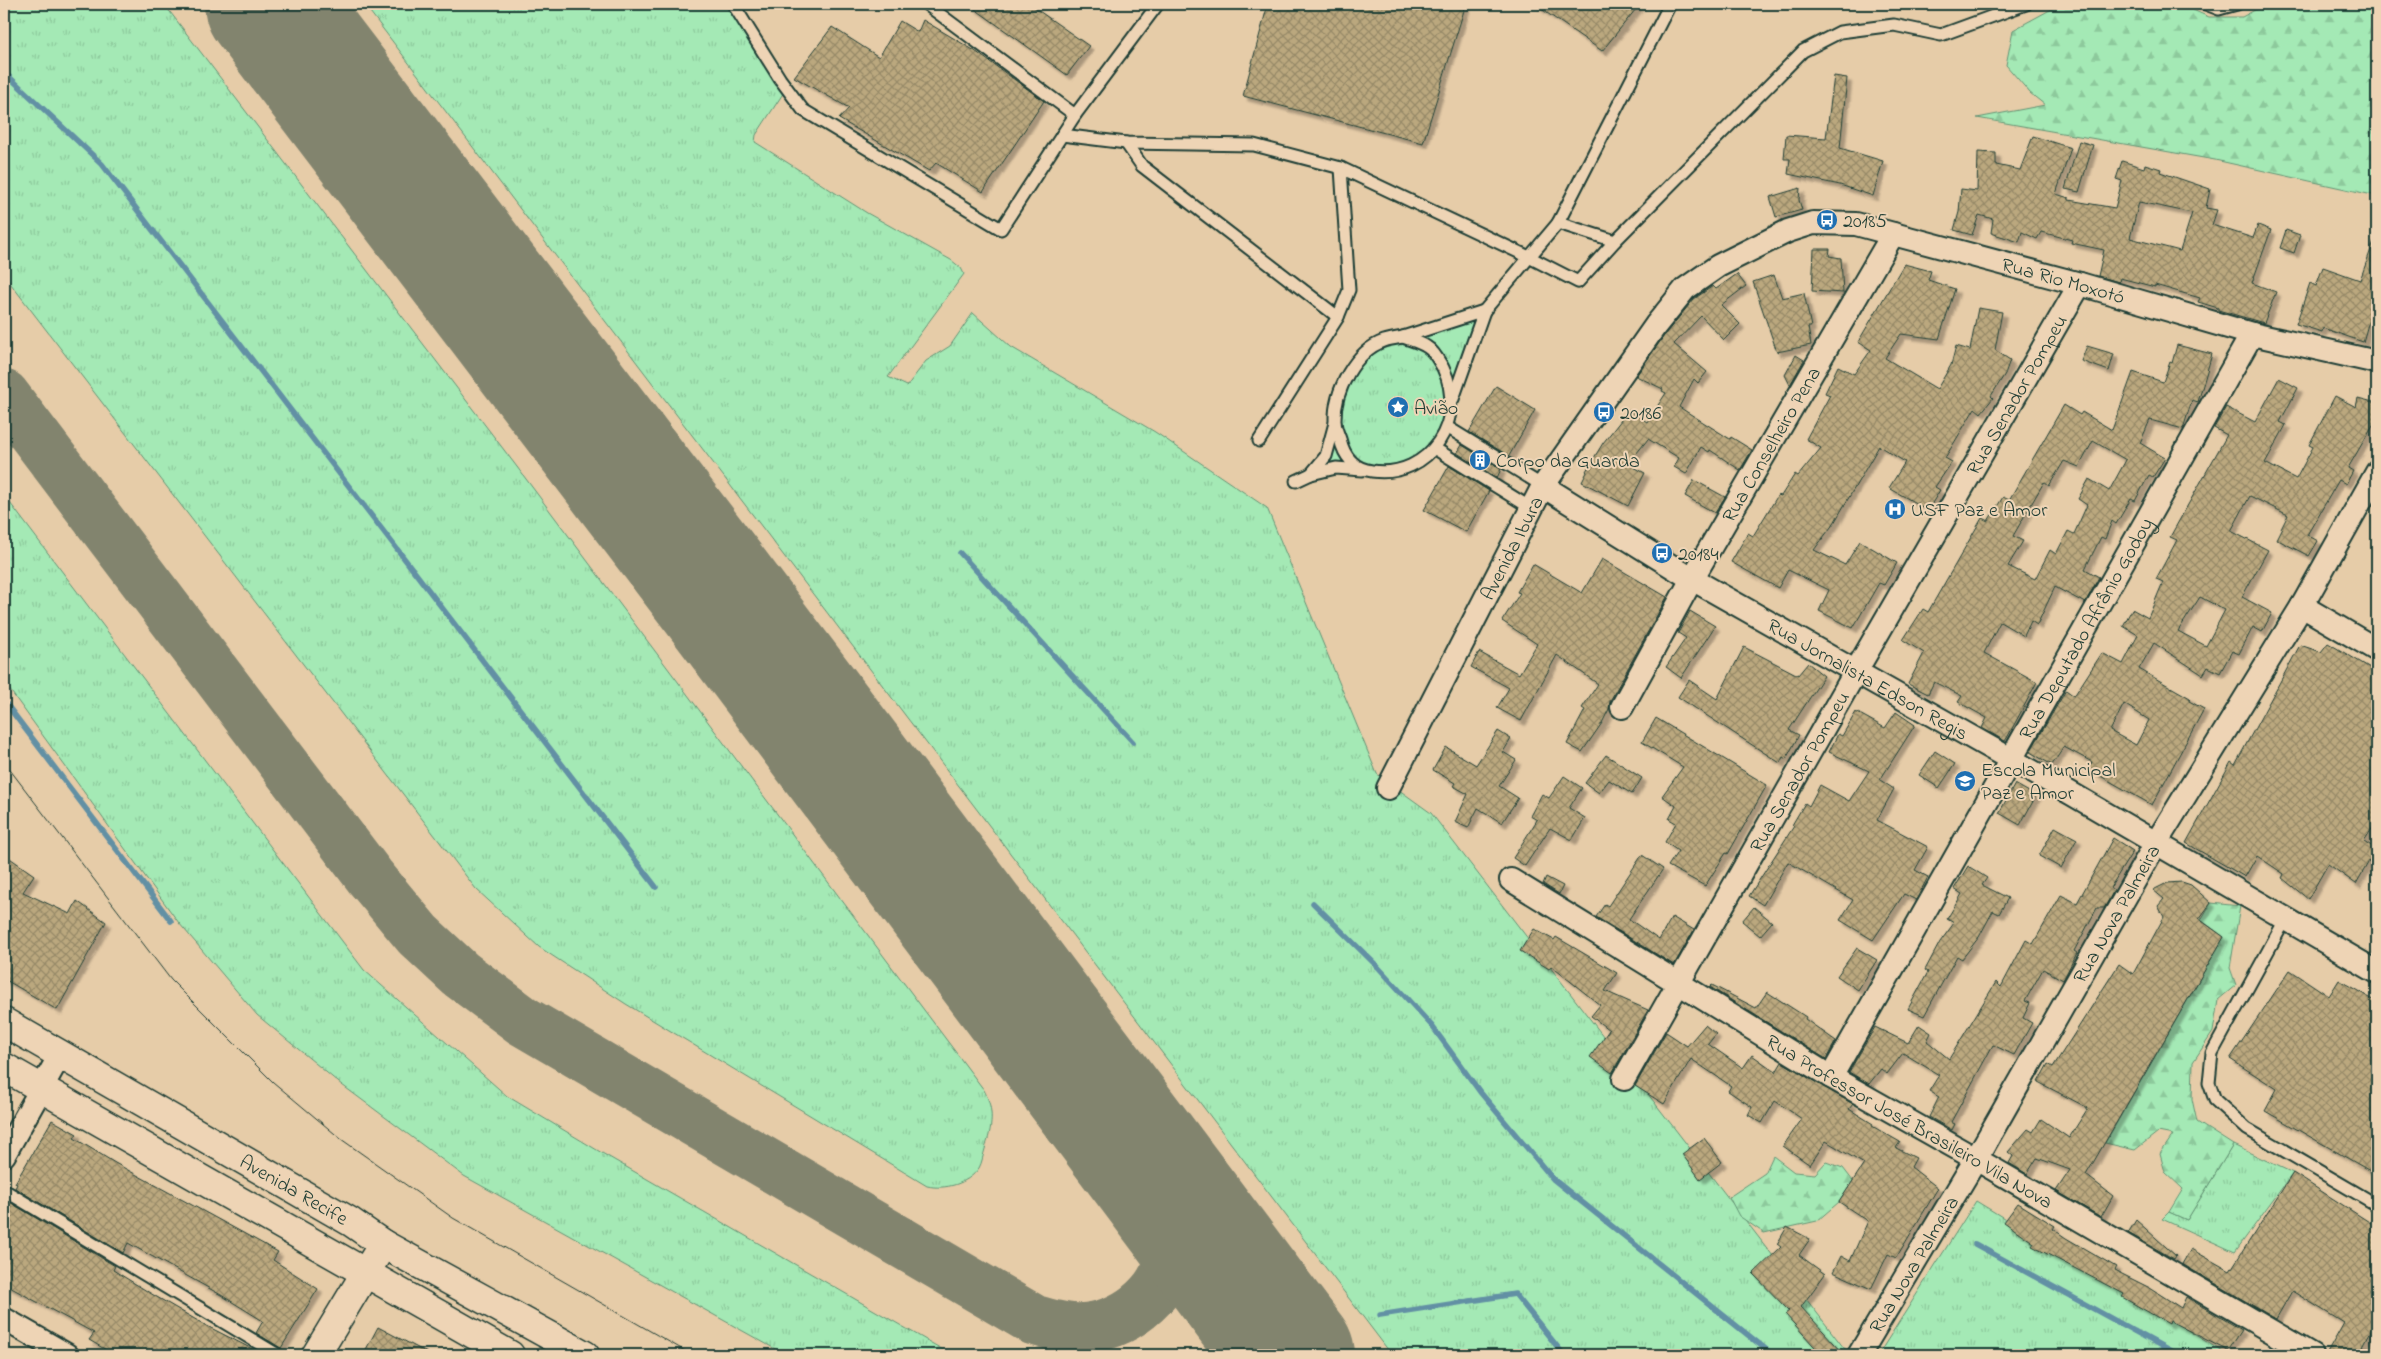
<svg xmlns="http://www.w3.org/2000/svg" width="2381" height="1359" font-family="'Indie Flower',sans-serif">
	<style>
		.grass { fill: url(#grass-tufts); stroke: #629374 }
		.forest { fill: url(#forest-firs); stroke: #629374 }
		.lines { fill: none; stroke-linecap: round; stroke-linejoin: round }
		.stream { stroke: #6290a4; stroke-width: 5.5 }
		.taxiway { stroke: #82846e; stroke-width: 51 }
		.runway { stroke: #82846e; stroke-width: 128 }
		.building { fill: url(#building-cross-hatch); stroke: #1f3d34; fill-rule: evenodd; filter: url(#shadow) }
		.service-casing { stroke: #1f3d34; stroke-width: 15 }
		.minor-casing { stroke: #1f3d34; stroke-width: 26 }
		.secondary-casing { stroke: #1f3d34; stroke-width: 31 }
		.primary-casing { stroke: #1f3d34; stroke-width: 31 }
		.service { stroke: #eed4b5; stroke-width: 11 }
		.minor { stroke: #eed4b5; stroke-width: 22 }
		.secondary { stroke: #eed4b5; stroke-width: 28 }
		.primary { stroke: #eed4b5; stroke-width: 28 }
		.tram { stroke: #1f3d34; stroke-width: 1 }
		.labels { text-anchor: middle; stroke-width: 4; stroke-linejoin: round; paint-order: stroke }
		.poi-label { font-size: 20px; fill: #1f3d34; stroke: #eed4b5; text-anchor: start }
		.street-label { font-size: 20px; fill: #1f3d34; stroke: #eed4b5 }
	</style>
	<defs>
		<pattern id="grass-tufts" width="24" height="20" patternUnits="userSpaceOnUse" patternTransform="scale(1.25)"><rect width="24" height="20" fill="#a4e9b5"/><path d="M3 7l-1-3M5 7V3M7 7l1-3M15 17l-1-3M17 17v-4M19 17l1-3" fill="none" stroke="#8dc99c"/></pattern>
		<pattern id="forest-firs" width="22" height="20" patternUnits="userSpaceOnUse" patternTransform="scale(1.25)"><rect width="22" height="20" fill="#a4e9b5"/><path d="M5 1l3.5 6h-7zM16 11l3.5 6h-7z" fill="#8dc99c"/></pattern>
		<pattern id="building-cross-hatch" width="8" height="8" patternUnits="userSpaceOnUse" patternTransform="scale(1.25)"><rect width="8" height="8" fill="#bba87e"/><path d="M0 0l8 8M0 8l8-8" fill="none" stroke="#978a68"/></pattern>
		<filter id="shadow"><feDropShadow dx="4.5" dy="4.5" stdDeviation="1" flood-color="#0004"/></filter>
	</defs>
	<rect width="100%" height="100%" fill="#e6cca8"/>
	<filter id="ink" filterUnits="userSpaceOnUse"><feTurbulence type="fractalNoise" baseFrequency=".02" numOctaves="2"/><feDisplacementMap in="SourceGraphic" scale="10" xChannelSelector="R" yChannelSelector="G"/><feConvolveMatrix kernelMatrix="1 2 1 2 8 2 1 2 1" color-interpolation-filters="sRGB"/></filter>
	<g filter="url(#ink)">
		<g class="grass">
			<path d="M4,4H164L517,467L984,1090C995,1111 992,1127 985,1149C983,1155 982,1163 979,1168C968,1184 945,1190 927,1186L626,1004L539,947L476,889L4,275Z"/>
			<polygon points="364,4 728,4 784,92 756,135 755,142 867,213 951,260 961,268 964,274 888,377 907,386 926,361 950,346 973,313 1011,347 1155,432 1267,508 1377,774 1431,813 1844,1348 1855,1355 1392,1355"/>
			<polygon points="1484,311 1447,427 1417,462 1362,470 1311,474 1326,456 1345,380 1383,342"/>
			<polygon points="4,495 364,970 507,1096 602,1153 952,1355 786,1355 464,1176 338,1082 257,1015 179,923 4,682"/>
			<polygon points="2233,1145 2293,1173 2235,1252 2162,1219 2169,1212 2187,1220"/>
			<polygon points="1976,1201 2228,1355 1878,1355"/>
		</g>
		<g class="forest">
			<polygon points="2061,4 2179,4 2209,17 2242,17 2266,4 2377,4 2377,196 2215,160 1977,118 2045,105 2030,93 2006,65 2013,30"/>
			<polygon points="2211,903 2240,906 2230,968 2236,985 2218,1000 2213,1032 2193,1062 2192,1099 2197,1122 2233,1145 2187,1220 2169,1212 2183,1189 2165,1172 2160,1154 2173,1135 2158,1132 2135,1150 2105,1143 2224,937 2201,920"/>
			<polygon points="1773,1156 1794,1172 1815,1174 1826,1162 1843,1168 1853,1181 1839,1202 1817,1221 1764,1233 1739,1216 1729,1197 1765,1173"/>
		</g>
		<g class="lines">
			<g class="stream">
				<polyline points="4,72 102,164 656,887"/>
				<polyline points="960,553 1133,742"/>
				<polyline points="4,701 171,921"/>
				<polyline points="1313,903 1378,967 1432,1026 1480,1092 1553,1179 1773,1355"/>
				<polyline points="1975,1244 2178,1355"/>
				<polyline points="1380,1315 1515,1294 1564,1355"/>
			</g>
			<path class="taxiway" d="M4,395L370,877L418,935L460,974L523,1021L1034,1320C1052,1325 1070,1331 1089,1328C1131,1322 1168,1290 1173,1247C1174,1241 1176,1234 1175,1228C1171,1206 1161,1188 1150,1169"/>
			<polyline class="runway" points="268,4 717,593 1291,1355"/>
		</g>
		<g class="building">
			<polygon points="968,4 1029,4 1089,46 1067,75"/>
			<polygon points="1268,4 1466,4 1423,143 1243,96"/>
			<polygon points="1534,4 1640,4 1602,51"/>
			<polygon points="923,20 975,51 1044,101 983,192 936,163 929,171 839,119 849,108 794,77 832,27 879,57 900,21 918,32"/>
			<polygon points="1834,76 1847,78 1840,148 1883,161 1873,196 1840,185 1788,174 1790,159 1784,159 1786,135 1826,138"/>
			<path d="M2033,136L2071,148L2056,194L2069,198V200L2115,208L2122,181L2116,179L2122,161L2144,168L2145,164L2161,169L2160,172L2210,189L2206,208L2217,210L2212,225L2253,238L2258,225L2271,230L2252,283L2276,292L2264,323L2218,310V308L2198,302L2200,298L2155,285V287L2120,278L2119,282L2098,276L2104,250L2071,243L2072,240L2041,232L2037,239L2022,232L2019,242L1991,233L1993,219L1979,215L1972,235L1954,230L1959,212L1961,189L1977,191L1978,152L1996,153V165L2020,170ZM2139,202L2192,213L2180,251L2130,238Z"/>
			<polygon points="2079,141 2093,145 2079,192 2065,189"/>
			<polygon points="1800,188 1799,200 1802,210 1776,217 1770,197"/>
			<polygon points="2286,230 2300,235 2294,253 2280,248"/>
			<polygon points="2374,241 2377,242 2377,292 2363,342 2323,328 2322,332 2296,324 2310,283 2316,286 2323,267 2360,280"/>
			<polygon points="1814,249 1830,249 1829,256 1841,258 1843,293 1812,291"/>
			<polygon points="1904,264 1931,271 1928,280 1955,289 1939,339 1901,334 1885,358 1937,389 1951,365 1956,346 1970,350 1978,308 2002,312 1995,350 2010,360 2005,374 1991,396 1993,398 1981,413 1975,408 1945,458 1952,462 1935,487 1940,490 1928,510 1889,488 1905,462 1879,446 1834,523 1814,550 1845,565 1860,541 1897,563 1884,585 1879,583 1853,628 1819,611 1829,590 1788,570 1778,588 1731,562 1748,533 1753,536 1778,495 1781,496 1795,474 1798,476 1821,448 1806,439 1830,395 1825,393 1838,366 1854,374 1871,350 1858,342"/>
			<polygon points="1737,274 1746,286 1721,305 1740,324 1724,340 1701,316 1674,344 1707,372 1698,383 1694,379 1679,407 1730,439 1731,437 1752,450 1740,470 1710,450 1709,452 1701,447 1686,474 1674,467 1679,458 1648,439 1628,464 1645,473 1628,506 1582,482 1587,472 1586,471 1603,443 1629,410 1647,422 1666,393 1662,391 1663,389 1636,376 1666,333 1694,299 1713,286 1716,289"/>
			<polygon points="1774,275 1782,298 1804,293 1811,327 1808,327 1811,345 1777,352 1753,282"/>
			<path d="M2177,345L2212,354L2198,402L2192,400L2183,429L2150,420L2140,443L2165,458L2153,477L2149,475L2135,501L2131,499L2116,524L2112,521L2105,539L2101,537L2085,569L2099,577L2085,603L2055,587L2037,625L2031,621L2024,636L2000,622L1984,653L2037,682L2007,738L2005,741L1982,728L1987,718L1958,702L1962,696L1934,682L1928,694L1908,684L1924,653L1903,640L1923,609L1928,612L1982,518L1988,521L2003,497L2009,500L2064,405L2080,415L2082,412L2112,430L2133,372L2163,382L2170,362L2172,363ZM2093,441L2126,460L2109,491L2089,479L2078,499L2087,505L2074,534L2068,531L2056,554L2050,550L2035,579L2008,566L2023,541L2013,536L2044,482L2049,486L2064,461L2079,467Z"/>
			<polygon points="2087,346 2114,354 2109,371 2081,361"/>
			<polygon points="1796,355 1804,360 1790,385 1785,375"/>
			<path d="M2279,378L2298,388L2280,422L2286,425L2265,463L2296,479L2313,447L2309,445L2335,396L2356,407L2358,398L2377,403V418L2348,468L2353,471L2346,484L2339,480L2307,535L2318,541L2309,556L2276,539L2288,515L2250,496L2231,531L2268,550L2242,597L2272,613L2262,632L2253,627L2239,654L2232,651L2220,673L2208,667L2203,675L2154,643L2139,669L2190,698L2189,701L2204,709L2152,805L2088,769L2092,762L2064,747L2052,765L2030,752L2066,690L2074,696L2102,653L2123,664L2138,635L2123,626L2132,609L2148,618L2163,582L2156,579L2177,540L2170,537L2227,435L2214,428L2226,407L2255,422ZM2200,597L2225,610L2206,646L2178,631ZM2124,704L2149,720L2136,745L2110,731Z"/>
			<polygon points="1496,386 1535,410 1509,456 1469,432"/>
			<polygon points="1462,445 1501,469 1497,478 1457,453"/>
			<polygon points="1449,466 1489,491 1466,532 1424,510"/>
			<polygon points="1694,480 1725,497 1715,513 1685,496"/>
			<polygon points="1602,559 1667,597 1610,701 1609,709 1602,723 1582,752 1567,744 1585,710 1582,708 1598,684 1557,655 1521,721 1497,708 1509,688 1471,667 1479,652 1519,674 1537,644 1502,621 1520,593 1517,592 1533,564 1582,593"/>
			<polygon points="1690,611 1715,626 1681,678 1666,667 1686,638 1678,633"/>
			<polygon points="2328,643 2377,672 2377,821 2364,841 2376,849 2356,884 2328,864 2308,899 2282,878 2284,874 2257,856 2245,877 2186,843 2231,762 2235,765 2300,645 2321,652"/>
			<polygon points="1744,647 1798,675 1808,663 1824,676 1789,730 1799,735 1786,759 1783,757 1780,763 1678,697 1689,680 1717,699"/>
			<polygon points="1856,712 1885,728 1896,712 1915,725 1880,780 1894,789 1877,820 1928,847 1915,870 1928,877 1916,900 1904,894 1873,940 1840,920 1853,900 1788,862 1763,905 1749,896 1794,826 1792,825 1805,803 1809,806 1820,785 1849,801 1869,771 1829,752 1838,734 1842,736"/>
			<polygon points="1656,718 1767,785 1728,854 1726,853 1705,886 1668,866 1678,851 1665,842 1676,823 1669,819 1676,806 1662,796 1683,767 1642,742"/>
			<polygon points="1498,731 1511,739 1503,752 1516,760 1499,786 1518,798 1502,823 1478,808 1468,828 1455,822 1468,794 1453,786 1455,783 1433,770 1446,747 1476,765"/>
			<polygon points="1935,751 1955,764 1939,788 1919,775"/>
			<polygon points="1606,755 1642,778 1632,794 1609,780 1599,793 1585,783"/>
			<polygon points="1564,776 1582,788 1569,808 1585,818 1572,840 1550,828 1525,866 1513,858 1537,820 1530,816 1542,794 1549,798"/>
			<polygon points="2015,784 2036,796 2020,825 1999,813"/>
			<polygon points="2055,827 2077,839 2061,868 2039,856"/>
			<polygon points="2113,838 2133,851 2110,888 2114,890 2106,905 2104,908 2097,908 2074,951 2077,953 2063,980 2043,969 2025,1001 2030,1003 2023,1018 2032,1023 2014,1055 1993,1045 1951,1122 1955,1124 1952,1130 1929,1117 1939,1097 1929,1091 1939,1075 1903,1053 1887,1074 1881,1069 1869,1084 1849,1072 1875,1027 1908,1043 1919,1025 1931,1033 1927,1041 1949,1059 1996,982 2001,987 2026,940 2033,944 2061,895 2077,903"/>
			<polygon points="4,854 34,875 23,892 70,914 77,901 106,922 57,1010 4,979"/>
			<polygon points="1642,855 1663,869 1629,919 1659,940 1672,917 1694,930 1674,965 1596,917 1605,904 1608,906"/>
			<polygon points="1968,866 1987,878 1982,885 2008,898 1999,914 1993,911 1979,937 1962,959 1957,956 1924,1016 1908,1009 1928,972 1925,970 1940,942 1954,923 1947,919 1962,894 1954,889"/>
			<polygon points="1546,877 1563,886 1559,894 1543,884"/>
			<polygon points="2182,882 2191,885 2211,903 2199,919 2224,937 2086,1175 2113,1196 2101,1217 2056,1191 2070,1170 2037,1158 2027,1174 2009,1163 2013,1156 2008,1152 2028,1129 2033,1132 2041,1119 2069,1138 2088,1108 2038,1082 2048,1064 2053,1067 2119,964 2133,974 2164,917 2158,906 2164,899 2153,890 2167,883"/>
			<polygon points="1754,907 1772,922 1760,936 1742,921"/>
			<polygon points="1534,929 1554,940 1556,937 1617,973 1605,991 1648,1010 1612,1073 1590,1057 1609,1030 1591,1016 1600,1005 1551,966 1549,969 1520,951"/>
			<polygon points="1857,948 1877,960 1858,990 1837,976"/>
			<polygon points="2290,970 2329,996 2339,980 2377,1002 2377,1175 2265,1111 2277,1089 2230,1059"/>
			<polygon points="1712,985 1756,1008 1767,992 1806,1017 1805,1019 1836,1041 1826,1059 1710,987"/>
			<polygon points="1705,1025 1716,1034 1708,1044 1743,1068 1752,1055 1776,1072 1782,1062 1853,1104 1849,1109 1873,1124 1872,1126 1900,1142 1896,1148 1916,1158 1911,1167 1938,1188 1896,1258 1888,1254 1871,1289 1833,1272 1841,1256 1850,1261 1868,1221 1839,1202 1864,1164 1826,1141 1810,1165 1783,1146 1802,1119 1775,1101 1762,1123 1748,1115 1752,1107 1728,1091 1731,1086 1691,1059 1664,1104 1635,1086 1666,1032 1687,1046"/>
			<polygon points="52,1120 77,1134 74,1138 115,1163 278,1252 273,1260 318,1289 281,1348 256,1333 263,1321 221,1295 128,1243 123,1253 15,1188 17,1184 15,1183"/>
			<polygon points="1704,1138 1722,1162 1700,1179 1682,1154"/>
			<polygon points="2293,1173 2377,1227 2377,1319 2363,1346 2377,1355 2326,1355 2344,1323 2292,1291 2276,1319 2182,1264 2191,1249 2230,1271"/>
			<polygon points="8,1201 115,1266 113,1270 150,1293 205,1325 264,1355 115,1355 89,1340 94,1333 4,1284 4,1208"/>
			<polygon points="2018,1203 2055,1226 2053,1229 2066,1238 2116,1267 2114,1270 2150,1288 2181,1308 2186,1297 2242,1330 2228,1351 2170,1321 2169,1324 2122,1297 2124,1294 2032,1246 2034,1243 2004,1222"/>
			<polygon points="2136,1220 2176,1256 2174,1259 2128,1233"/>
			<polygon points="1787,1227 1810,1239 1799,1255 1825,1274 1801,1307 1845,1355 1822,1355 1785,1314 1789,1311 1753,1274 1781,1247 1777,1244"/>
			<polygon points="378,1327 431,1355 363,1355"/>
		</g>
		<g class="lines">
			<g class="service-casing">
				<g id="service">
					<polyline points="733,4 780,79 803,110 1001,229 1075,115 1158,4"/>
					<polyline points="926,4 1075,115"/>
					<polyline points="2206,4 2219,9 2237,4"/>
					<polyline points="1062,135 1126,143 1254,145 1341,168 1529,257 1578,282 1615,241 1558,223"/>
					<polyline points="1126,143 1142,166 1338,317"/>
					<polyline points="1615,241 1803,51 1840,32 1894,25 1941,35 2026,4"/>
					<polyline points="1484,311 1558,223 1670,4"/>
					<path d="M1403,337C1410,340 1420,342 1427,347C1434,351 1439,361 1443,368C1468,419 1430,479 1372,471C1354,469 1344,456 1340,439C1338,434 1335,427 1335,421C1334,391 1355,351 1384,341C1390,339 1397,338 1403,337Z"/>
					<polyline points="1403,337 1484,311 1453,399"/>
					<polyline points="1335,423 1326,456 1311,474 1336,468 1362,470"/>
					<polyline points="1447,427 1543,486"/>
					<polyline points="1259,441 1338,317 1349,290 1341,168"/>
					<polyline points="1434,448 1531,508"/>
					<polyline points="1296,481 1311,474"/>
					<polyline points="2285,920 2212,1053 2209,1083 2215,1100 2247,1129 2377,1205"/>
					<polyline points="4,1190 278,1355"/>
				</g>
			</g>
			<g class="minor-casing">
				<g id="minor">
					<path id="s1" d="M1543,486L1692,579L2072,794L2377,972"/>
					<polyline points="2302,606 2377,650"/>
					<path id="s2" d="M1622,707L1692,579L1893,234"/>
					<path id="s3" d="M1388,788L1543,486L1656,325L1685,289L1718,266L1788,231L1813,223L1856,224L2080,284L2252,334L2377,362"/>
					<path id="s4" d="M1511,880L1831,1077L1976,1159L2312,1355"/>
					<path id="s5" d="M1831,1077L2252,334"/>
					<path id="s6" d="M1624,1079L1856,671L2080,284"/>
					<polyline points="4,1155 60,1055"/>
					<polyline points="4,1319 67,1355"/>
					<path id="s7" d="M1859,1355L1976,1159L2156,843L2302,606L2377,472"/>
				</g>
			</g>
			<g class="secondary-casing">
				<polyline id="secondary" points="316,1355 383,1244"/>
			</g>
			<g class="primary-casing">
				<g id="primary">
					<path id="s8" d="M4,1022L351,1222L383,1244L585,1355"/>
					<polyline points="4,1067 510,1355"/>
				</g>
			</g>
			<use href="#service" class="service"/>
			<use href="#minor" class="minor"/>
			<use href="#secondary" class="secondary"/>
			<use href="#primary" class="primary"/>
			<polyline class="tram" points="4,762 171,980 273,1082 341,1139 453,1218 692,1355"/>
		</g>
	</g>
	<defs>
		<g id="bus-disc" transform="scale(1.125)"><circle r="9.5" fill="#1f6fb2" stroke="#eed4b5"/><path d="M-5-6H5V4H4V6H2V4H-2V6H-4V4H-5ZM-3.5-4V0h7V-4ZM-3.5 1.2v1.5H-2V1.2ZM2 1.2v1.5H3.5V1.2Z" fill="#fff"/></g>
		<g id="sight-disc" transform="scale(1.125)"><circle r="9.5" fill="#1f6fb2" stroke="#eed4b5"/><path d="M0-6L1.8-2.2L6-1.7L2.9 1.2L3.7 5.4L0 3.3L-3.7 5.4L-2.9 1.2L-6-1.7L-1.8-2.2Z" fill="#fff"/></g>
		<g id="building-disc" transform="scale(1.125)"><circle r="9.5" fill="#1f6fb2" stroke="#eed4b5"/><path d="M-4-6H4V6H1V3H-1V6H-4ZM-2.5-4.3h1.7v1.8h-1.7ZM.8-4.3h1.7v1.8H.8ZM-2.5-1h1.7V.8h-1.7ZM.8-1h1.7V.8H.8Z" fill="#fff"/></g>
		<g id="hospital-disc" transform="scale(1.125)"><circle r="9.5" fill="#1f6fb2" stroke="#eed4b5"/><path d="M-5-5h3v3.5h4V-5h3V5h-3V1.5h-4V5h-3Z" fill="#fff"/></g>
		<g id="school-disc" transform="scale(1.125)"><circle r="9.5" fill="#1f6fb2" stroke="#eed4b5"/><path d="M0-5L7-2L0 1L-7-2ZM-4 1L0 2.5L4 1V4Q0 6-4 4Z" fill="#fff"/></g>
	</defs>
	<g fill-rule="evenodd">
		<use href="#bus-disc" x="1827" y="220"/>
		<use href="#sight-disc" x="1398" y="407"/>
		<use href="#bus-disc" x="1604" y="412"/>
		<use href="#building-disc" x="1480" y="460"/>
		<use href="#hospital-disc" x="1895" y="509"/>
		<use href="#bus-disc" x="1662" y="553"/>
		<use href="#school-disc" x="1965" y="781"/>
	</g>
	<g class="labels">
		<g class="poi-label">
			<text x="1843" y="227">20185</text>
			<text x="1414" y="414">Avião</text>
			<text x="1620" y="419">20186</text>
			<text x="1496" y="467">Corpo da Guarda</text>
			<text x="1911" y="516">USF Paz e Amor</text>
			<text x="1678" y="560">20184</text>
			<text x="1981" y="776">Escola Municipal<tspan x="1981" dy="23">Paz e Amor</tspan></text>
		</g>
		<g class="street-label">
			<text dy="7" stroke="none"><textPath href="#s3" startOffset="985">Rua Rio Moxotó</textPath></text>
			<text dy="7" stroke="none"><textPath href="#s6" startOffset="789">Rua Senador Pompeu</textPath></text>
			<text dy="7" stroke="none"><textPath href="#s2" startOffset="302">Rua Conselheiro Pena</textPath></text>
			<text dy="7" stroke="none"><textPath href="#s3" startOffset="270">Avenida Ibura</textPath></text>
			<text dy="7" stroke="none"><textPath href="#s5" startOffset="516">Rua Deputado Afrânio Godoy</textPath></text>
			<text dy="7" stroke="none"><textPath href="#s1" startOffset="378">Rua Jornalista Edson Regis</textPath></text>
			<text dy="7" stroke="none"><textPath href="#s6" startOffset="354">Rua Senador Pompeu</textPath></text>
			<text dy="7" stroke="none"><textPath href="#s7" startOffset="511">Rua Nova Palmeira</textPath></text>
			<text dy="7" stroke="none"><textPath href="#s4" startOffset="466">Rua Professor José Brasileiro Vila Nova</textPath></text>
			<text dy="7" stroke="none"><textPath href="#s8" startOffset="335">Avenida Recife</textPath></text>
			<text dy="7" stroke="none"><textPath href="#s7" startOffset="106">Rua Nova Palmeira</textPath></text>
		</g>
	</g>
	<rect width="2381" height="1359" fill="none" stroke="#eed4b5" stroke-width="20"/>
	<rect x="10" y="10" width="2361" height="1339" fill="none" stroke="#1f3d34" stroke-width="2" filter="url(#ink)"/>
</svg>
